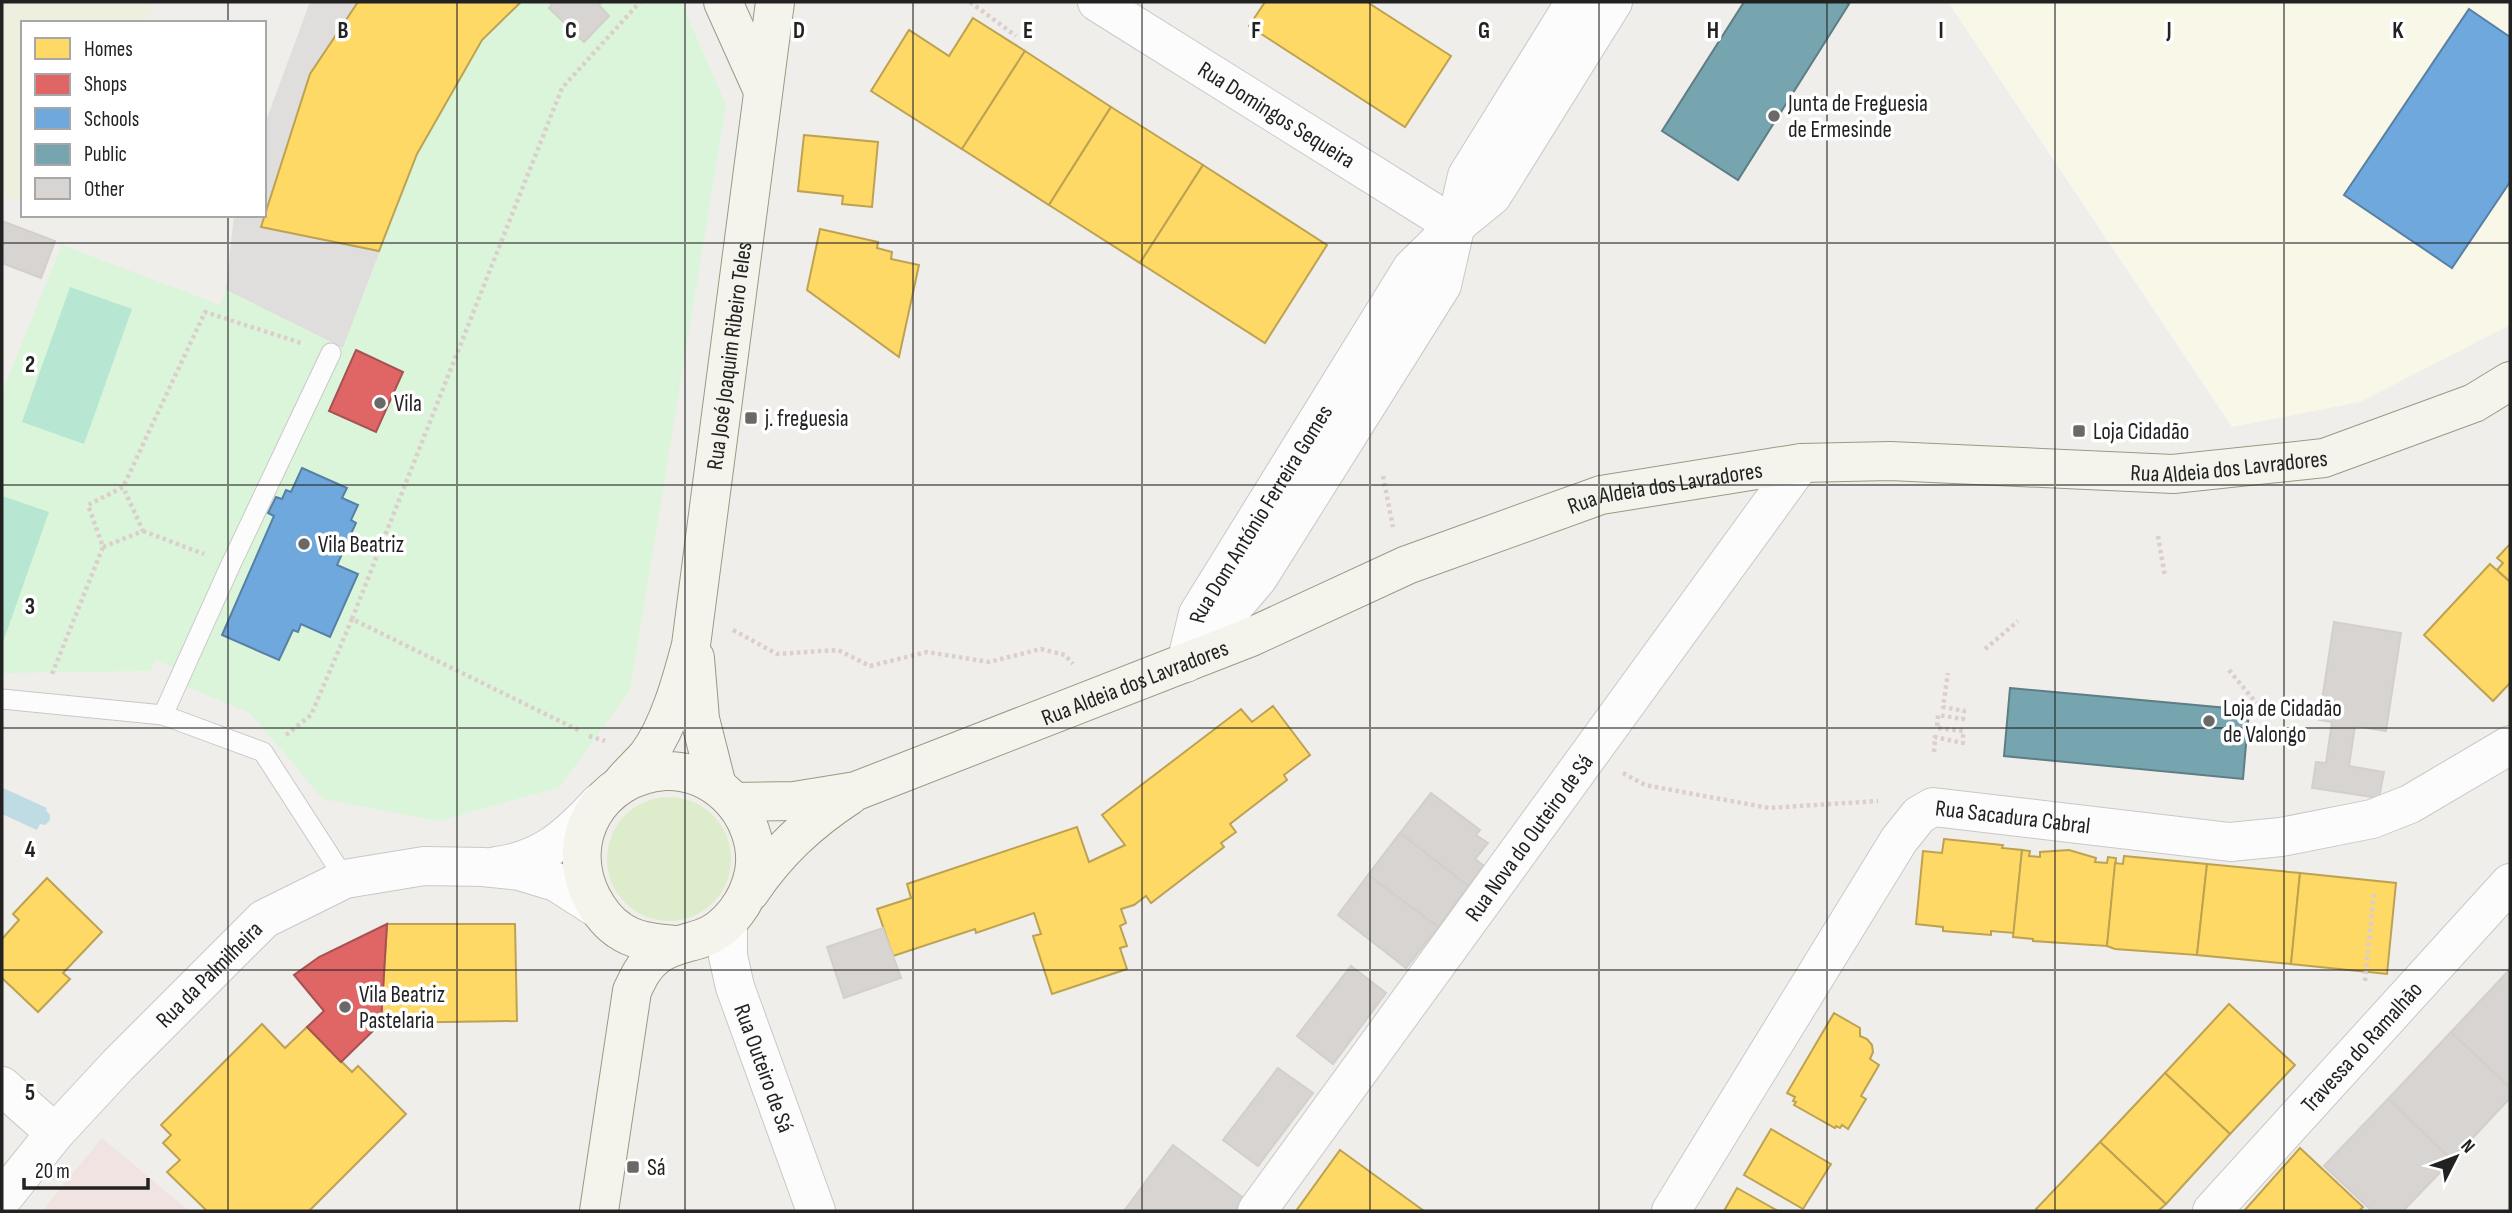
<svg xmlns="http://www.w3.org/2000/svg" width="2512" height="1213" font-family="'Sofia Sans Condensed',sans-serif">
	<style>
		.residential { fill: #dfdedc }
		.commercial { fill: #f1e3e1 }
		.education { fill: #f8f7e8 }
		.farmland { fill: #efefdf }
		.grass { fill: #ddeccb }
		.park { fill: #daf5da }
		.pitch { fill: #b7e6d2 }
		.water { fill: #bfdbe3 }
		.homes { fill: #ffd966; stroke: #bda252; stroke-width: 2 }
		.shops { fill: #e06666; stroke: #a75252; stroke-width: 2 }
		.schools { fill: #6fa8dc; stroke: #5880a4; stroke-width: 2 }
		.public { fill: #76a5af; stroke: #5d7e85; stroke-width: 2 }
		.building { fill: #d7d4d2; stroke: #d3d0cc; stroke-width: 2 }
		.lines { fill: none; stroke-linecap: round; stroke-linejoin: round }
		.service-casing { stroke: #c9c8c7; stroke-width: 21 }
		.minor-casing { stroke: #c9c8c7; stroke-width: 40 }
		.tertiary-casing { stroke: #c9c8c7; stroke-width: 40 }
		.secondary-casing { stroke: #999a82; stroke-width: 40 }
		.path { stroke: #dccecd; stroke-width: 4.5; stroke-dasharray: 3.5 3.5; stroke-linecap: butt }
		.service { stroke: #fdfcfc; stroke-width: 19 }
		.minor { stroke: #fdfcfc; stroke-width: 38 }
		.tertiary { stroke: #fdfcfc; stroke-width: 38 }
		.secondary { stroke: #f4f4ed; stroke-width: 38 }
		.grid { fill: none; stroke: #222; stroke-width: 2; stroke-opacity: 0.55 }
		.poi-dot { fill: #6a6968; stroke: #fff; stroke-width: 2.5 }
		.labels { text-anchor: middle; stroke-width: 7; stroke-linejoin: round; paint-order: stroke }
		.poi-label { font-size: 23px; fill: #222; stroke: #fff; text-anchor: start }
		.street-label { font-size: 23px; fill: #222; stroke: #fff }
		.grid-label { font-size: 23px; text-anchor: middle; font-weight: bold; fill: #222; stroke: #fff; stroke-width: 7; stroke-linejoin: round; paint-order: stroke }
	</style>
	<rect width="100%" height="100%" fill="#f0eeeb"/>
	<polygon class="residential" points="310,2 521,2 482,40 417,154 343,348 226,290 234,215 264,215 264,126"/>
	<polygon class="commercial" points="102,1138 189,1211 42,1211"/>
	<polygon class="education" points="1948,2 2510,2 2510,325 2360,402 2232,427"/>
	<polygon class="farmland" points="2,2 153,2 146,23 23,23 23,203 2,196"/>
	<circle class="grass" cx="669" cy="859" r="62"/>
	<polygon class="park" points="521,2 681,2 726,105 630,690 560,787 439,821 323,799 250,713 180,684 185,673 156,660 150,671 2,673 2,392 62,245 220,305 226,290 343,348 417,154 482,40"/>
	<g class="pitch">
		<polygon points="70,287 132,309 84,444 22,422"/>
		<polygon points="2,496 49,512 2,645"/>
	</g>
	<polygon class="water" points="3,788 47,808 46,810 50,815 50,820 45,825 40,824 37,830 2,814"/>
	<g class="homes">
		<polygon points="358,2 521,2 482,40 417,154 379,251 261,227 310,74"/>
		<polygon points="1265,2 1367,2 1451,56 1405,127 1249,26"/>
		<polygon points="973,18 1025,51 962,149 871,91 909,30 949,56"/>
		<polygon points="1025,51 1111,107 1049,205 962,149"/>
		<polygon points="1111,107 1203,165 1140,263 1049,205"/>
		<polygon points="804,135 878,142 872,207 842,204 843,196 798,191"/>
		<polygon points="1203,165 1327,245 1265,343 1140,263"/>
		<polygon points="820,229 878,242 877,248 892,252 891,259 919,265 899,357 807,290"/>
		<polygon points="2510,544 2510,582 2497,570 2503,563 2497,558"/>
		<polygon points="2490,564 2510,582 2510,683 2493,701 2424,635"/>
		<polygon points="1273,706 1310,755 1284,775 1287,780 1230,824 1236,832 1221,843 1224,847 1151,903 1146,896 1134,905 1121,909 1126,923 1120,926 1127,946 1120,948 1127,969 1052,994 1033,936 1041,934 1034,913 976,933 975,929 893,956 877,909 911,898 907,884 1077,827 1089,862 1125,845 1102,815 1241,709 1252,722"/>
		<polygon points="1944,839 2003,845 2002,848 2022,850 2014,933 1991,931 1991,935 1943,931 1943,927 1916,924 1923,851 1942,853"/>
		<polygon points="2022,850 2030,851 2029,856 2040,857 2040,852 2069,850 2096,858 2095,862 2107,863 2108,857 2116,858 2107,946 2033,941 2033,939 2013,937"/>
		<polygon points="2124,856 2207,864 2197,955 2115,949 2107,946 2115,863 2123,864"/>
		<polygon points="2207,864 2300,873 2291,964 2197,955"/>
		<polygon points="2300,873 2396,883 2387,974 2291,964"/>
		<polygon points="47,878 102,932 63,973 70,979 38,1012 2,978 2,939 19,920 13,914"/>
		<polygon points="387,924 515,924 517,1021 381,1023"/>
		<polygon points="2229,1004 2295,1065 2230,1134 2165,1073"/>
		<polygon points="1834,1013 1860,1028 1860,1036 1867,1039 1872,1045 1873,1052 1870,1059 1879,1065 1861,1096 1866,1099 1848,1129 1842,1125 1840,1128 1836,1126 1835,1128 1794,1105 1796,1102 1793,1101 1795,1097 1787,1093"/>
		<polygon points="262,1024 285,1048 307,1027 352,1072 358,1066 406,1114 309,1211 207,1211 167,1172 180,1160 163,1143 171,1135 161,1125"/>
		<polygon points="2165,1073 2230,1134 2166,1204 2100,1142"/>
		<polygon points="1771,1129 1831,1164 1803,1209 1744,1175"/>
		<polygon points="2100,1142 2166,1204 2158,1211 2039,1211 2036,1209"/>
		<polygon points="2300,1148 2363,1207 2359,1211 2244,1211"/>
		<polygon points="1340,1150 1424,1211 1296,1211"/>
		<polygon points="1737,1188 1778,1211 1724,1211"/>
	</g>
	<g class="shops">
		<polygon points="356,350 403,372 376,432 329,411"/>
		<polygon points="387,924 381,1023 341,1062 307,1027 324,1011 294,975 319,957"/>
	</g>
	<g class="schools">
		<polygon points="2469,9 2510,37 2510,182 2452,268 2344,195"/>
		<polygon points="302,468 347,488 342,498 358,505 351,520 356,523 337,565 358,574 330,637 301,624 298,632 293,630 279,660 222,635 274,516 268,513 276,497 282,499 286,490 291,492"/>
	</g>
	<g class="public">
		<polygon points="1744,2 1846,2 1849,4 1738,180 1662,131"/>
		<polygon points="2010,688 2249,710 2243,779 2004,756"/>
	</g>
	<g class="building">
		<polygon points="549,2 602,2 599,5 609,16 584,42 549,8 552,5"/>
		<polygon points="2,221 55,241 41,278 2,263"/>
		<polygon points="2334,622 2401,633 2386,731 2355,726 2349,766 2384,772 2379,798 2312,788 2316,762 2326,763 2332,722 2319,720"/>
		<polygon points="1431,793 1480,830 1476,835 1488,843 1475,859 1484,866 1468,886 1400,833"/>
		<polygon points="1400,833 1468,886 1438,927 1368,875"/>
		<polygon points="1368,875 1438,927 1406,968 1338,915"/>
		<polygon points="883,928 901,978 844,998 827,947"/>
		<polygon points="1351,966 1386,993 1333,1064 1297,1036"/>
		<polygon points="2510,969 2510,1088 2451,1032"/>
		<polygon points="2451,1032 2510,1088 2510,1098 2452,1160 2388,1099"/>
		<polygon points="1278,1068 1313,1093 1258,1166 1223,1140"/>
		<polygon points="2388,1099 2452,1160 2403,1211 2372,1211 2324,1166"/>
		<polygon points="1173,1145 1250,1203 1244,1211 1124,1211"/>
	</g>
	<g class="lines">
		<g class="service-casing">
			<g id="service">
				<polyline points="2,699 163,715 263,752 345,879"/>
				<polyline points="163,715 231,564 331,353"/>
			</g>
		</g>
		<g class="minor-casing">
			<g id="minor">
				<path id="s1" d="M1097,2L1455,226"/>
				<polyline points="1203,643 1258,578 1442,285 1467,176 1575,2"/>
				<path id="s2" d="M1186,663L1198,614L1412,268L1455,226L1492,196L1613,2"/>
				<path id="s3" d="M728,922V956L735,987L816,1211"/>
				<polyline points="2,1086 55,1133"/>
				<path id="s4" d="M1257,1211L1801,463"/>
				<path id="s5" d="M1671,1211L1899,840L1919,815L1933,807L2230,842L2281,837L2372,819L2410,804L2510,745"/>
				<path id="s6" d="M2212,1211L2510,883"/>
			</g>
		</g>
		<g class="tertiary-casing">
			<g id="tertiary">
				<path d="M496,866C543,860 569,836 600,802"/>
				<path id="s7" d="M2,1199L55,1133L118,1065L264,919L345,879L424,866L483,867L520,871L556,882L598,909"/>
			</g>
		</g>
		<g class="secondary-casing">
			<g id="secondary">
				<polyline points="723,2 763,91"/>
				<polyline points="695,658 700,719 717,786"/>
				<path id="s8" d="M621,784C629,774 639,765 647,756C669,727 682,679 691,645L775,2"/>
				<path id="s9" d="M734,802L794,801L856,791L1251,637L1407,565L1601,495L1801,463L1890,461L2173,474L2324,458L2474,403L2510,381"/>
				<path d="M750,892C777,852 808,823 849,796"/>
				<path d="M599,1211L632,991C638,978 644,965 656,956C669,946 684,944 700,939C728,930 749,900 754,872C759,844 747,814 727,795C710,779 688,770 664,771C600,776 562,839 592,898C598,909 607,922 619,930C636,942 655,943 674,945"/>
			</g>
		</g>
		<g class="path">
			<polyline points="970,2 1016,36"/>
			<polyline points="1383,476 1393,527"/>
			<polyline points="143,531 204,554"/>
			<polyline points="2158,536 2165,577"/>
			<polyline points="103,547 143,531 123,487"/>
			<polyline points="352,619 562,88 640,2"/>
			<polyline points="733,630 777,654 838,650 870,666 927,652 989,662 1041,649 1065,655 1073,664"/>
			<polyline points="1985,649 2018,621"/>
			<polyline points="2229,670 2257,704"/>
			<polyline points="52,674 103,547 88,505 123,487 205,312 301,343"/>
			<polyline points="286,735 311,715 352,619 580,731"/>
			<polyline points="589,736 605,741"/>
			<polyline points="1934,752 1935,737 1963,743 1963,731 1937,728 1938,715 1963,719 1964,711 1943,707 1948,673"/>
			<polyline points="1623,773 1645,785 1769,808 1878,801"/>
			<polyline points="2365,981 2374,891"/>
		</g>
		<use href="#service" class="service"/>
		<use href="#minor" class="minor"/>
		<use href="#tertiary" class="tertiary"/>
		<use href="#secondary" class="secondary"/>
	</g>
	<path class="grid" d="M228,2V23M457,2V1211M685,2V1211M913,2V1211M1142,2V1211M1370,2V1211M1599,2V1211M1827,2V1211M2055,2V1211M2284,2V1211M228,215V1211M2,243H2510M2,485H2510M2,728H2510M2,970H2510"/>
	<g class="poi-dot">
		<circle cx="1774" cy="116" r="7"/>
		<circle cx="380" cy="403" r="7"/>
		<rect x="744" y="411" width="14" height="14" rx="3.5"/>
		<rect x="2072" y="424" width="14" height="14" rx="3.5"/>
		<circle cx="304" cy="544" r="7"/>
		<circle cx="2209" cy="721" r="7"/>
		<circle cx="345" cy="1007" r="7"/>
		<rect x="626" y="1160" width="14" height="14" rx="3.5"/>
	</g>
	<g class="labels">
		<g class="poi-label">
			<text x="1788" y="111">Junta de Freguesia<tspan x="1788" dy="26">de Ermesinde</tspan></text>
			<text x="394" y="411">Vila</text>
			<text x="765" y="426">j. freguesia</text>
			<text x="2093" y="439">Loja Cidadão</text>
			<text x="318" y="552">Vila Beatriz</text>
			<text x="2223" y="716">Loja de Cidadão<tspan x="2223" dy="26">de Valongo</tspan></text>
			<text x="359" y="1002">Vila Beatriz<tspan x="359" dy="26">Pastelaria</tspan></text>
			<text x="647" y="1175">Sá</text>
		</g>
		<g class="street-label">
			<text dy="8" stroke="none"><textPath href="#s1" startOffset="212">Rua Domingos Sequeira</textPath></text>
			<text dy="8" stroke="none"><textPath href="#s8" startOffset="450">Rua José Joaquim Ribeiro Teles</textPath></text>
			<text dy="8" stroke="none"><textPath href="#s9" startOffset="1556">Rua Aldeia dos Lavradores</textPath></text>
			<text dy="8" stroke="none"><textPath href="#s9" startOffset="989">Rua Aldeia dos Lavradores</textPath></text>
			<text dy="8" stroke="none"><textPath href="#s2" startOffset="168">Rua Dom António Ferreira Gomes</textPath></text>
			<text dy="8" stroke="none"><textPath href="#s9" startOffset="422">Rua Aldeia dos Lavradores</textPath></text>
			<text dy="8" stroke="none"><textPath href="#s5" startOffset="564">Rua Sacadura Cabral</textPath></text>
			<text dy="8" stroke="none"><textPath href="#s4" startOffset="462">Rua Nova do Outeiro de Sá</textPath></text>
			<text dy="8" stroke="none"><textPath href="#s7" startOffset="306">Rua da Palmilheira</textPath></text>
			<text dy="8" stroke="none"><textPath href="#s6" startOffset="222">Travessa do Ramalhão</textPath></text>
			<text dy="8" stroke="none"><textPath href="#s3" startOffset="152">Rua Outeiro de Sá</textPath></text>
		</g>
	</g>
	<g class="grid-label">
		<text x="343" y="38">B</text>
		<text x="571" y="38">C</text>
		<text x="799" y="38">D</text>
		<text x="1028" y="38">E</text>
		<text x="1256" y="38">F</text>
		<text x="1484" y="38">G</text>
		<text x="1713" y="38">H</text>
		<text x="1941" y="38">I</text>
		<text x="2169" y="38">J</text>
		<text x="2398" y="38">K</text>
		<text x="30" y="372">2</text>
		<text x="30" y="614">3</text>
		<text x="30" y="857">4</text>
		<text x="30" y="1100">5</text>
	</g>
	<rect width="2512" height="1213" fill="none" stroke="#222222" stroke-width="7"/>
	<rect x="21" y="21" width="245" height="196" fill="#ffffff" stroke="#a7a7a7" stroke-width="2"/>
	<rect x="35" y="38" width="35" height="21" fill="#ffd966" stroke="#a7a7a7" stroke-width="2"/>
	<text x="84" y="56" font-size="21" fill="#222222">Homes</text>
	<rect x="35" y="74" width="35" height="21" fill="#e06666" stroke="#a7a7a7" stroke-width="2"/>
	<text x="84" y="91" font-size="21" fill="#222222">Shops</text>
	<rect x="35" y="108" width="35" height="21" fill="#6fa8dc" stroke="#a7a7a7" stroke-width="2"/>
	<text x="84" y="126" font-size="21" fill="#222222">Schools</text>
	<rect x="35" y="144" width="35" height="21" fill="#76a5af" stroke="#a7a7a7" stroke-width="2"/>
	<text x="84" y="161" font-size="21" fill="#222222">Public</text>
	<rect x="35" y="178" width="35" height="21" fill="#d7d4d2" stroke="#a7a7a7" stroke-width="2"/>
	<text x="84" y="196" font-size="21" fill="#222222">Other</text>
	<g transform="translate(2456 1157) rotate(48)" stroke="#ffffff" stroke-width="5" paint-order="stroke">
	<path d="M0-5L12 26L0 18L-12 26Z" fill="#222222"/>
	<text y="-10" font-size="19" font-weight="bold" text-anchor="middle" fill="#222222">N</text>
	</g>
	<path d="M24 1178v10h124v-10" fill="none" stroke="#222222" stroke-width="3.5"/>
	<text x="35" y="1178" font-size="21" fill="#222222" stroke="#ffffff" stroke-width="5" paint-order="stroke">20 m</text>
</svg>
